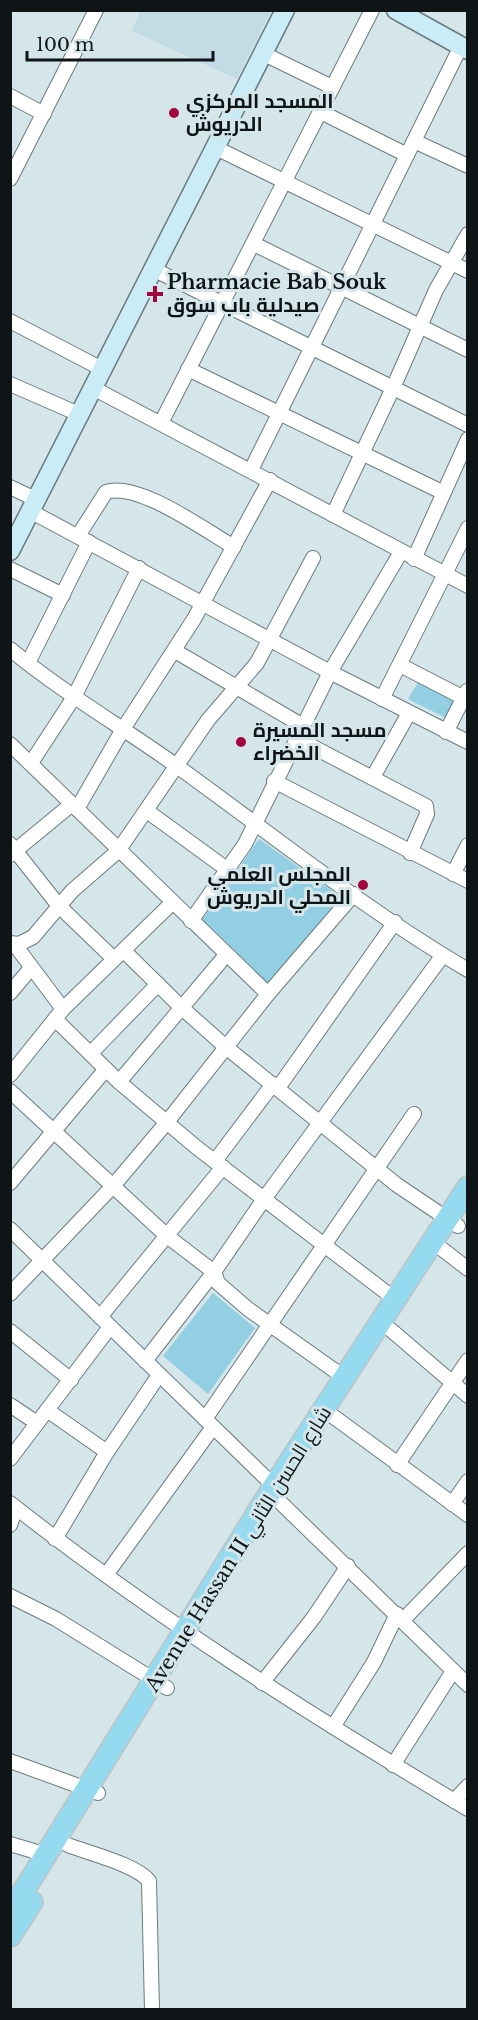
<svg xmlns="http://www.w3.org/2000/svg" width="478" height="2020" font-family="'Libre Baskerville',Cairo,serif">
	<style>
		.built { fill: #c2dbe4 }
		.green { fill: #93cfe2 }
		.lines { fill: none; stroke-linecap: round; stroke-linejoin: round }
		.street-casing { stroke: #6b7a7f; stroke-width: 16 }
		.secondary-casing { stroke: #6b7a7f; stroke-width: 21 }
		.primary-casing { stroke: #c1c2c3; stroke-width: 24 }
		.street { stroke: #fff; stroke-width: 14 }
		.secondary { stroke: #caecf6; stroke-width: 18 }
		.primary { stroke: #95daee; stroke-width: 21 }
		.poi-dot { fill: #a20540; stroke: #d5e6eb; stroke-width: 2 }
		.labels { text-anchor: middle; stroke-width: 6; stroke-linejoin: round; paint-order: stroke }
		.poi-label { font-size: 20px; font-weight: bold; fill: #0f1517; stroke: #d5e6eb; text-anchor: start }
		.street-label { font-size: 20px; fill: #0f1517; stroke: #d5e6eb }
	</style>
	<rect width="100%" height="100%" fill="#d5e6eb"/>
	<polygon class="built" points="140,11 140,10 271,11 237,79 132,31"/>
	<g class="green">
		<polygon points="419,681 457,700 448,719 408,699"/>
		<polygon points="259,839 341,897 269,984 200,923"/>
		<polygon points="213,1293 255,1328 208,1394 163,1356"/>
	</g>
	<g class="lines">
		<g class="street-casing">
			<g id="street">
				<polyline points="262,53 332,87"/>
				<polyline points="10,96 44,114"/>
				<polyline points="321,112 407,155"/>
				<polyline points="414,141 468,166"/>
				<polyline points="216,148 468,271"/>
				<polyline points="10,179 96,10"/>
				<polyline points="254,244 468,350"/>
				<polyline points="155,270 468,425"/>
				<polyline points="10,321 104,370"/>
				<polyline points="188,369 442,492"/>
				<polyline points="10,384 81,415"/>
				<polyline points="93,388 468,586"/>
				<polyline points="161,423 372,10"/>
				<polyline points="251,470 461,46"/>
				<polyline points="10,487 37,500"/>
				<polyline points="32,512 330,672 468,742"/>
				<polyline points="333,515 393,388 436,290 468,234"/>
				<path d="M78,536L106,492C138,481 206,531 234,547"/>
				<polyline points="414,559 468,439"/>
				<polyline points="10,569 63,595"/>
				<path d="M10,649C62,692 119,725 174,764C270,833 364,909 468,970"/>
				<polyline points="175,651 303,726"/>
				<polyline points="28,663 89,542"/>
				<polyline points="400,665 464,698"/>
				<polyline points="382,699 468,528"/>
				<polyline points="446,732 467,691"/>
				<polyline points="296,738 426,806 427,814 410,853"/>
				<polyline points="10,744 268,994"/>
				<polyline points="31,763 74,697 139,568"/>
				<polyline points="373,777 409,713"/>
				<polyline points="274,781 468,881"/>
				<polyline points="77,809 123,729 194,619 270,480"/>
				<polyline points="147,811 228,870"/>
				<polyline points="10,844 59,906 114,959"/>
				<polyline points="10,855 72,804"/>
				<polyline points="453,874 468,845"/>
				<polyline points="191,921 245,844 330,672 401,552"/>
				<polyline points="10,943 19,944 33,937 72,891 118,851 208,720 257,663 313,558"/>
				<polyline points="15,945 63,1009"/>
				<polyline points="124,951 182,1008 227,1048 397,1185 458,1226"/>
				<polyline points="10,993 31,968"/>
				<polyline points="55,1019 119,1082 196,1147 396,1300"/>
				<polyline points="91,1053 158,984"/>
				<polyline points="10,1075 63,1009 173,902"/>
				<polyline points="119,1082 226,955"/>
				<polyline points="278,1088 395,922"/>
				<polyline points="10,1091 167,1236 214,1272 218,1283 248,1309 345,1378"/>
				<polyline points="215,1161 273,1084"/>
				<polyline points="10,1183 106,1069"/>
				<polyline points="10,1229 274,1486"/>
				<polyline points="442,1249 468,1269"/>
				<polyline points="10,1294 113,1186 167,1122 268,994 354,894"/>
				<polyline points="100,1317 223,1167"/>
				<polyline points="391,1330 468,1396"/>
				<polyline points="10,1331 71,1380"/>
				<polyline points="145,1361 214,1272 264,1199 443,955"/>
				<polyline points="10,1405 37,1423"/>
				<polyline points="47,1410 107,1452"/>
				<polyline points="334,1417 468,1515"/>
				<polyline points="205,1419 414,1114"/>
				<polyline points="10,1459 110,1327"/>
				<polyline points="397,1465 468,1360"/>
				<polyline points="280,1502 468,1685"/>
				<path d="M10,1503C155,1617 310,1715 468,1809"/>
				<polyline points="452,1504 468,1481"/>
				<polyline points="10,1525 16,1508"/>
				<polyline points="55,1539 107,1452 159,1375"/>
				<polyline points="106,1575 213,1427"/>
				<polyline points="10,1596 56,1619 167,1688"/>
				<polyline points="403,1620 468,1553"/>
				<polyline points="262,1683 314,1617 348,1566"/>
				<polyline points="333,1727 374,1662 397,1614"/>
				<polyline points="10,1761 98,1793"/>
				<polyline points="393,1765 453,1671"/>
				<polyline points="454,1801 468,1786"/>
				<polyline points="10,1844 47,1855"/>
				<path d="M68,1845C88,1853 137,1865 149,1881L152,2010"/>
			</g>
		</g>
		<g class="secondary-casing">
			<g id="secondary">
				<polyline points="396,10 468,50"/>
				<polyline points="10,551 285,10"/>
			</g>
		</g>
		<g class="primary-casing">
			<g id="primary">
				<polyline points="10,1913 274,1486 468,1187"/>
				<polyline points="10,1936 32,1902"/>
			</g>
		</g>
		<use href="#street" class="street"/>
		<use href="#secondary" class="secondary"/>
		<use href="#primary" class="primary"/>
	</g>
	<g class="poi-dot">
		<circle cx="174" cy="113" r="6"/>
		<path d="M152 285h6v6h6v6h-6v6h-6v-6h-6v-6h6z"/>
		<circle cx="241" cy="742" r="6"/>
		<circle cx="363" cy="885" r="6"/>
	</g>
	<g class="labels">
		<g class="poi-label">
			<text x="186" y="108">المسجد المركزي<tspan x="186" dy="23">الدريوش</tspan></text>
			<text x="167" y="289">Pharmacie Bab Souk<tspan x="167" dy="23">صيدلية باب سوق</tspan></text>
			<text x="253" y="737">مسجد المسيرة<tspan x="253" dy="23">الخضراء</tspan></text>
			<text x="351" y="881" text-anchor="end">المجلس العلمي<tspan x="351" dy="23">المحلي الدريوش</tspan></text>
		</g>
		<g class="street-label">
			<text transform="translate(238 1549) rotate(-58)" y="7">Avenue Hassan II شارع الحسن الثاني</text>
		</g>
	</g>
	<rect width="478" height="2020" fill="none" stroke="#0f1517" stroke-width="24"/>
	<path d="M27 51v9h186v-9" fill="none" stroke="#0f1517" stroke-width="3"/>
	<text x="36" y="51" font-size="18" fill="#0f1517" stroke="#d5e6eb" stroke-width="4.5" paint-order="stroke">100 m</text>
</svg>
